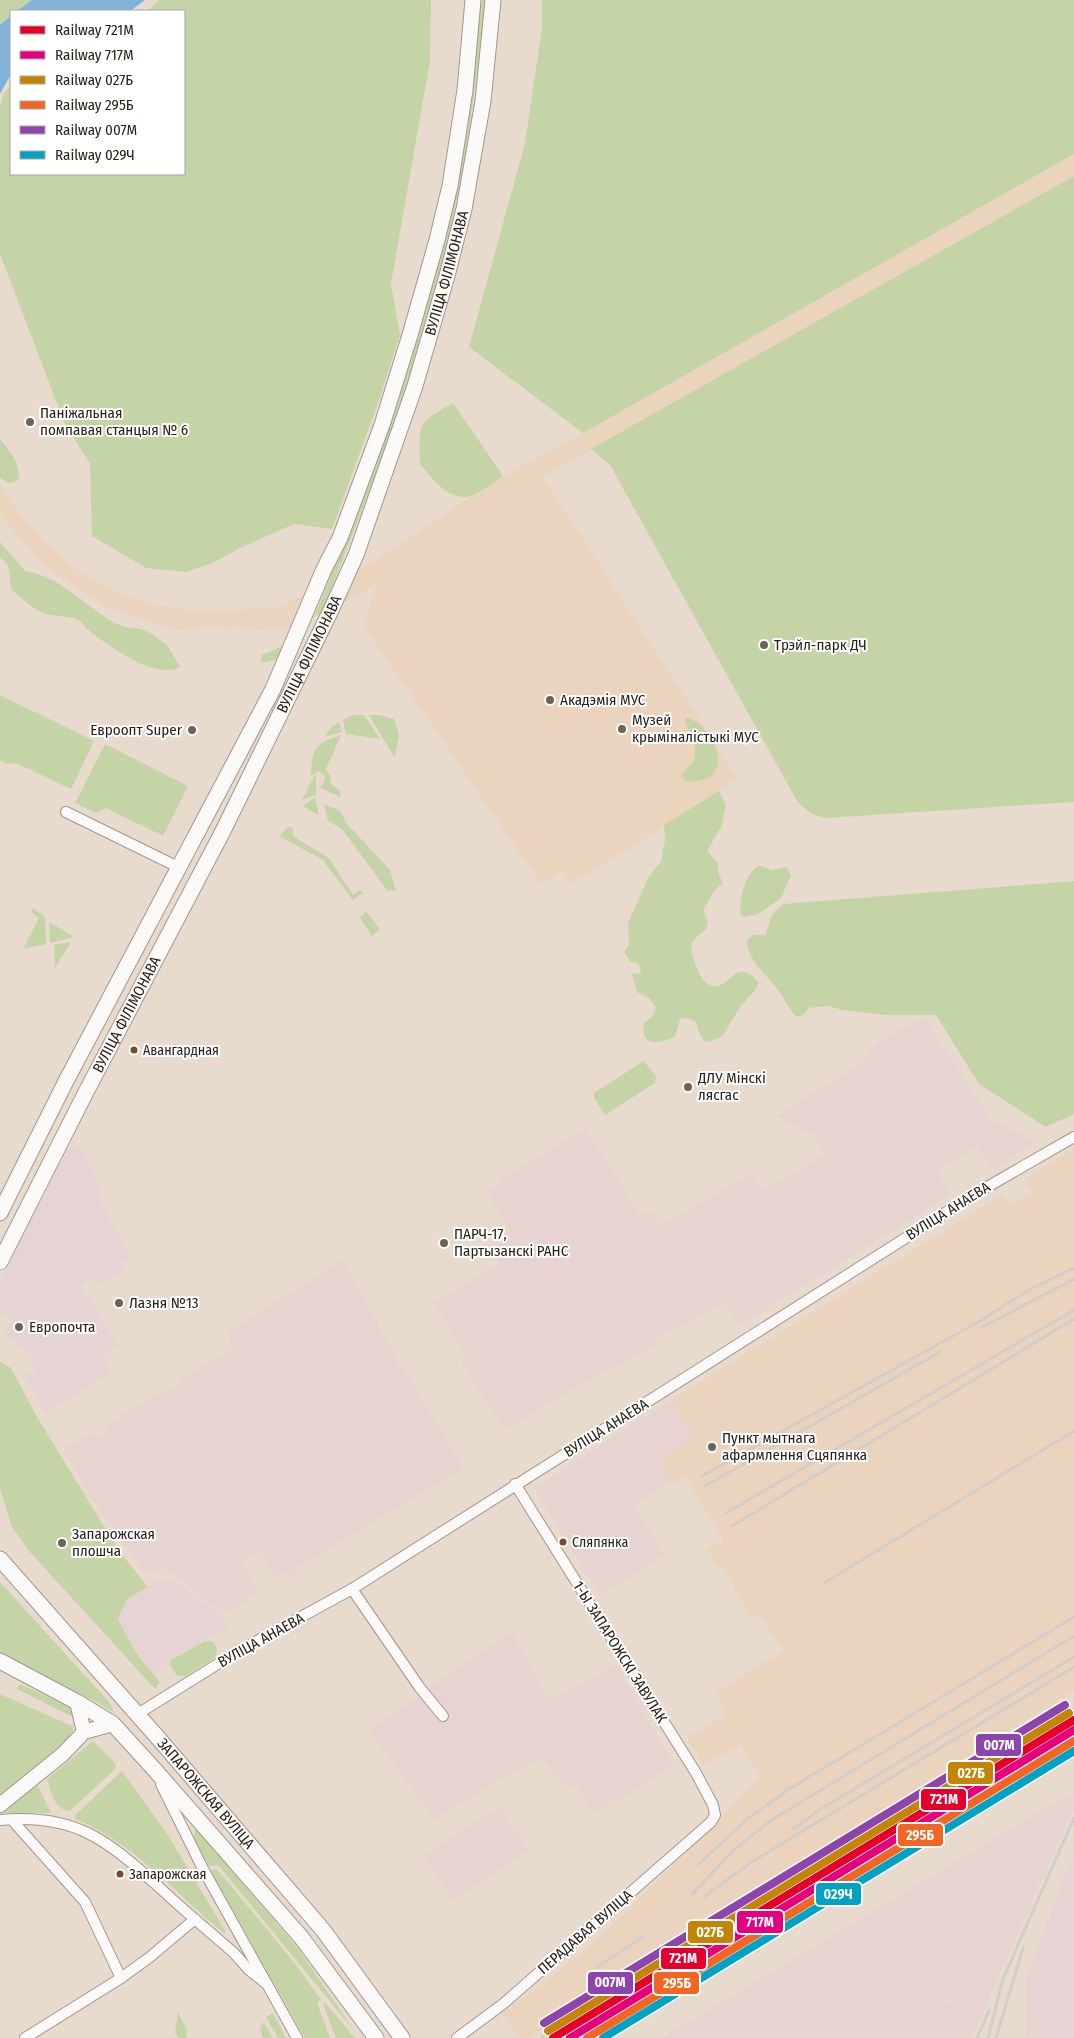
<svg xmlns="http://www.w3.org/2000/svg" width="1074" height="2038" font-family="'Fira Sans Condensed',sans-serif">
	<style>
		.commercial { fill: #e6d4d4 }
		.industrial { fill: #e7d4d1; fill-rule: evenodd }
		.built { fill: #ebd4bd }
		.green { fill: #c4d4a6 }
		.water { fill: #7fb3dc }
		.lines { fill: none; stroke-linecap: round; stroke-linejoin: round }
		.street-casing { stroke: #a1978d; stroke-width: 12 }
		.secondary-casing { stroke: #a1978d; stroke-width: 16 }
		.primary-casing { stroke: #a1978d; stroke-width: 17 }
		.street { stroke: #fcfaf8; stroke-width: 10 }
		.secondary { stroke: #fcfaf8; stroke-width: 14 }
		.primary { stroke: #fcfaf8; stroke-width: 15 }
		.rail { stroke: #d1cdc9; stroke-width: 3 }
		.rail-1-casing { stroke: #fff; stroke-width: 11 }
		.rail-2-casing { stroke: #fff; stroke-width: 11 }
		.rail-3-casing { stroke: #fff; stroke-width: 11 }
		.rail-4-casing { stroke: #fff; stroke-width: 11 }
		.rail-5-casing { stroke: #fff; stroke-width: 11 }
		.rail-6-casing { stroke: #fff; stroke-width: 11 }
		.rail-1 { stroke: #e4002b; stroke-width: 8 }
		.rail-2 { stroke: #e5007d; stroke-width: 8 }
		.rail-3 { stroke: #c48506; stroke-width: 8 }
		.rail-4 { stroke: #f26522; stroke-width: 8 }
		.rail-5 { stroke: #8e44ad; stroke-width: 8 }
		.rail-6 { stroke: #02a2c5; stroke-width: 8 }
		.poi-dot { fill: #6c6257; stroke: #fff; stroke-width: 2 }
		.bus-dot { fill: #7a4b2a; stroke: #fff; stroke-width: 2 }
		.labels { text-anchor: middle; stroke-width: 4; stroke-linejoin: round; paint-order: stroke }
		.bus-label { font-size: 14px; fill: #2a2118; stroke: #fff; text-anchor: start }
		.street-label { font-size: 15px; fill: #2a2118; stroke: #fff }
		.poi-label { font-size: 15px; fill: #2a2118; stroke: #fff; text-anchor: start }
		.line-badge { stroke: #fff; stroke-width: 2 }
		.badge-label { font-size: 14px; text-anchor: middle; font-weight: bold; fill: #fff }
	</style>
	<rect width="100%" height="100%" fill="#e8dbcd"/>
	<g class="commercial">
		<polygon points="79,1145 101,1188 99,1192 112,1224 131,1257 121,1262 125,1269 99,1285 94,1277 80,1285 118,1345 101,1356 111,1372 46,1413 24,1377 34,1370 30,1363 37,1359 8,1337 3,1329 14,1322 0,1312 0,1280 67,1151 73,1146"/>
		<polygon points="170,1580 182,1586 223,1618 229,1628 171,1660 154,1673 148,1668 136,1650 118,1619 127,1599 158,1581"/>
		<polygon points="1074,1851 1074,2038 1025,2038 1027,1976"/>
	</g>
	<g class="industrial">
		<polygon points="924,1017 990,1119 1036,1142 994,1169 977,1146 937,1171 951,1194 739,1326 725,1302 656,1340 658,1345 616,1368 613,1366 504,1430 462,1365 465,1355 434,1303 500,1264 488,1246 510,1231 487,1191 502,1183 501,1180 586,1128 640,1216 651,1211 660,1226 753,1173 764,1190 825,1155 813,1134 776,1116 862,1063 876,1043"/>
		<polygon points="342,1260 378,1323 377,1324 386,1340 464,1468 297,1568 299,1571 289,1577 286,1572 276,1578 261,1554 267,1550 265,1548 242,1560 258,1594 223,1614 166,1568 144,1573 94,1502 63,1449 91,1433 95,1438 107,1432 104,1426 160,1393 162,1395 181,1384 180,1381 232,1349 228,1333"/>
		<polygon points="671,1400 695,1439 659,1460 671,1482 633,1506 665,1555 600,1595 537,1494 536,1487"/>
		<polygon points="512,1633 548,1698 558,1693 560,1696 616,1665 675,1765 618,1801 616,1798 597,1813 591,1811 576,1783 567,1789 562,1782 560,1782 547,1763 540,1758 510,1776 508,1774 435,1820 369,1730 491,1645"/>
		<path d="M1074,1791V1809L971,2038H661ZM984,1984L941,2006L940,2004V2003Z"/>
		<polygon points="499,1807 529,1851 453,1901 424,1856"/>
	</g>
	<g class="built">
		<polygon points="1074,154 1074,176 543,477 738,779 591,873 571,883 563,870 541,884 363,625 378,582 355,597 282,631 216,627 180,631 107,608 74,586 43,564 0,515 0,483 14,506 45,542 76,569 111,590 149,603 185,610 257,609 279,607 375,560 503,476 583,433"/>
		<polygon points="1074,1148 1074,1691 948,1768 932,1789 830,1846 717,1917 668,1951 528,2038 518,2038 502,2014 579,1955 622,1915 761,1777 740,1744 703,1766 687,1737 725,1716 717,1692 784,1650 758,1614 751,1618 722,1566 718,1568 707,1549 723,1540 685,1477 672,1484 659,1460 694,1439 671,1400 1003,1194 1010,1205 1032,1192 1024,1180"/>
	</g>
	<g class="green">
		<polygon points="0,0 32,0 17,11 11,11 11,16 0,25"/>
		<polygon points="159,0 431,0 430,61 391,284 400,335 377,406 332,529 294,524 240,548 213,563 186,572 146,568 92,536 90,464 64,422 0,254 0,107 4,93 11,85 11,174 184,174 184,11 148,11"/>
		<path d="M481,0H485C473,130 450,257 410,381C386,451 358,520 331,589L321,613L315,616L398,401L417,338L446,231L468,114Z"/>
		<polygon points="542,0 1074,0 1074,154 583,433 469,347 525,143 542,28"/>
		<path d="M1074,176V802L826,818C813,816 806,811 797,801L610,465L591,449Z"/>
		<path d="M453,403L503,476C494,482 484,490 474,495C451,505 432,478 420,464C420,422 415,425 453,403Z"/>
		<path d="M0,439C9,450 20,463 19,478L14,482L8,483L0,478Z"/>
		<path d="M0,542L25,571L36,573L58,583L109,620L124,627L141,629L152,634L167,645L180,667C155,681 108,645 88,630C85,628 83,624 80,621C71,615 57,617 46,614C33,610 22,598 12,590C8,578 13,564 0,558Z"/>
		<polygon points="283,646 278,659 261,663 262,655"/>
		<polygon points="0,695 94,741 71,789 16,763 8,764 0,760"/>
		<polygon points="352,715 364,715 380,739 346,734 343,720"/>
		<polygon points="369,715 380,715 394,719 399,735 395,758"/>
		<path d="M688,717C695,721 704,727 709,735C727,760 718,785 685,781L682,774L693,762L695,753V741L686,724L685,719Z"/>
		<polygon points="339,722 342,732 325,737 330,728"/>
		<path d="M341,735L326,769L331,777L330,783L339,790L341,797L320,788L325,780V776L318,771L316,773V795L302,800L316,773L311,775C312,747 315,744 341,735Z"/>
		<polygon points="105,744 188,786 163,836 106,808 96,813 75,803"/>
		<path d="M719,791L726,805L722,825L707,851L717,862L719,875L723,883L715,890L703,910L708,921L706,929C697,937 689,940 692,953C696,969 706,998 727,981C732,977 735,971 743,972C750,972 754,978 758,982C756,993 748,996 742,1005C735,1015 729,1024 723,1036L709,1042L704,1041L699,1032L696,1022L687,1018L680,1019L675,1037C659,1044 640,1047 644,1023L651,1018L656,1008L649,998L637,992L632,975L633,972L637,974L641,972L639,964L630,961L624,952L629,945L628,923L649,876L662,860V852L665,841L664,825Z"/>
		<polygon points="315,798 319,815 302,806"/>
		<polygon points="324,804 340,811 347,824 390,870 396,891 387,890 342,829 328,821"/>
		<polygon points="288,827 293,828 293,836 329,858 353,895 360,890 363,893 353,900 323,860 279,836"/>
		<path d="M760,866L773,870L787,867L791,875L781,898L758,914L743,917L741,915C738,903 746,869 760,866Z"/>
		<path d="M1074,881V1114L1046,1127L979,1084L936,1015H885L843,1010L828,1006L809,1008L802,1016H796C788,1008 784,998 778,990C767,974 747,961 747,940L753,935H765L772,915L783,904Z"/>
		<polygon points="33,908 45,917 46,944 23,949 39,918 31,912"/>
		<polygon points="366,911 380,929 372,936 360,918"/>
		<polygon points="49,922 74,937 50,943"/>
		<polygon points="71,942 55,968 54,945"/>
		<polygon points="644,1061 656,1077 655,1083 605,1115 594,1098 594,1093"/>
		<path d="M0,1362L11,1368L37,1417L119,1551L148,1587L127,1599L118,1619C127,1635 135,1654 148,1668C153,1673 156,1676 160,1683L155,1689L29,1551L12,1527L0,1489Z"/>
		<polygon points="0,1582 108,1701 115,1713 97,1702 0,1655"/>
		<polygon points="205,1641 214,1642 217,1649 216,1657 186,1676 177,1676 170,1665 171,1660"/>
		<polygon points="20,1684 63,1704 74,1711 75,1718 17,1689"/>
		<polygon points="0,1694 74,1727 67,1741 2,1797 0,1794"/>
		<path d="M93,1741L115,1763L116,1768L70,1811C54,1810 51,1792 47,1779Z"/>
		<path d="M122,1771L166,1832L226,1932L224,1933C176,1895 134,1842 75,1819V1815Z"/>
		<polygon points="37,1784 51,1813 1,1813"/>
		<polygon points="195,1828 297,1947 356,2033 219,1866 209,1866 194,1839"/>
		<polygon points="217,1869 293,1961 321,2000 317,2003 330,2038 305,2038 210,1870"/>
		<polygon points="325,2003 355,2038 336,2038 323,2004"/>
		<polygon points="178,2012 187,2030 186,2038 178,2038 175,2033"/>
		<polygon points="273,2013 286,2038 278,2038 266,2017"/>
		<polygon points="263,2022 273,2038 263,2038 260,2029"/>
	</g>
	<g class="water">
		<polygon points="32,0 145,0 130,11 17,11"/>
		<polygon points="11,16 11,74 0,94 0,25"/>
	</g>
	<g class="lines">
		<g class="street-casing">
			<g id="street">
				<polyline points="66,812 178,867"/>
				<polyline points="352,1589 420,1688 443,1716"/>
				<polyline points="136,1715 237,1652 352,1589 975,1194 1074,1137"/>
				<polyline points="161,1784 203,1869 297,2038"/>
				<path d="M0,1820C75,1813 107,1840 159,1887C183,1910 209,1931 234,1953L249,1970L267,1984"/>
				<polyline points="12,1820 85,1902 121,1978"/>
				<polyline points="25,2038 121,1978 150,1957 195,1919"/>
				<polyline points="457,2038 503,2004 711,1822 715,1815 713,1805 696,1773 515,1484"/>
			</g>
		</g>
		<g class="secondary-casing">
			<g id="secondary">
				<polyline points="77,1702 84,1732"/>
				<polyline points="0,1805 63,1754 84,1732 113,1724"/>
			</g>
		</g>
		<g class="primary-casing">
			<g id="primary">
				<polyline points="0,1213 65,1083 273,689 324,569 340,538 382,425 410,335 437,240 450,186 465,90 473,0"/>
				<path id="s1" d="M0,1262L86,1092L223,831L332,608L356,555L415,386L447,276L464,209L483,101L493,0"/>
				<path id="s2" d="M0,1559L159,1739L323,1930L402,2038"/>
				<polyline points="0,1661 77,1702 113,1724 154,1769 301,1937 376,2038"/>
			</g>
		</g>
		<use href="#street" class="street"/>
		<use href="#secondary" class="secondary"/>
		<use href="#primary" class="primary"/>
		<g class="rail">
			<polyline points="981,1328 1074,1279"/>
			<polyline points="702,1476 980,1321 1030,1289 1074,1268"/>
			<polyline points="705,1486 940,1352"/>
			<polyline points="726,1513 1074,1310"/>
			<polyline points="732,1526 1074,1319"/>
			<polyline points="824,1583 1074,1431"/>
			<polyline points="793,1829 821,1809 1074,1657"/>
			<polyline points="698,1865 745,1821 789,1789 1074,1617"/>
			<polyline points="692,1894 735,1849 770,1821 1074,1636"/>
			<polyline points="704,1897 750,1863 1074,1667"/>
			<polyline points="597,1967 643,1937"/>
			<polyline points="541,2038 833,1856 1074,1709"/>
			<polyline points="603,2038 677,1985"/>
			<polyline points="977,2038 989,2011"/>
			<polyline points="988,2038 1003,1979 1074,1818"/>
			<polyline points="996,2038 1023,1948"/>
		</g>
		<g class="rail-1-casing">
			<polyline id="rail-1" points="553,2038 1074,1720"/>
		</g>
		<g class="rail-2-casing">
			<polyline id="rail-2" points="570,2038 1074,1730"/>
		</g>
		<g class="rail-3-casing">
			<polyline id="rail-3" points="548,2031 1069,1713"/>
		</g>
		<g class="rail-4-casing">
			<polyline id="rail-4" points="587,2038 1074,1741"/>
		</g>
		<g class="rail-5-casing">
			<polyline id="rail-5" points="544,2023 1065,1705"/>
		</g>
		<g class="rail-6-casing">
			<polyline id="rail-6" points="603,2038 1074,1751"/>
		</g>
		<use href="#rail-1" class="rail-1"/>
		<use href="#rail-2" class="rail-2"/>
		<use href="#rail-3" class="rail-3"/>
		<use href="#rail-4" class="rail-4"/>
		<use href="#rail-5" class="rail-5"/>
		<use href="#rail-6" class="rail-6"/>
	</g>
	<g class="poi-dot">
		<circle cx="30" cy="422" r="5"/>
		<circle cx="764" cy="645" r="5"/>
		<circle cx="550" cy="700" r="5"/>
		<circle cx="622" cy="729" r="5"/>
		<circle cx="192" cy="730" r="5"/>
		<circle cx="688" cy="1087" r="5"/>
		<circle cx="444" cy="1243" r="5"/>
		<circle cx="119" cy="1303" r="5"/>
		<circle cx="19" cy="1327" r="5"/>
		<circle cx="712" cy="1447" r="5"/>
		<circle cx="62" cy="1543" r="5"/>
	</g>
	<g class="bus-dot">
		<circle cx="134" cy="1050" r="4.5"/>
		<circle cx="563" cy="1542" r="4.5"/>
		<circle cx="120" cy="1874" r="4.5"/>
	</g>
	<g class="labels">
		<g class="bus-label">
			<text x="143" y="1055">Авангардная</text>
			<text x="572" y="1547">Сляпянка</text>
			<text x="129" y="1879">Запарожская</text>
		</g>
		<g class="street-label">
			<text dy="5" stroke="none"><textPath href="#s1" startOffset="1088">ВУЛІЦА ФІЛІМОНАВА</textPath></text>
			<text dy="5" stroke="none"><textPath href="#s1" startOffset="682">ВУЛІЦА ФІЛІМОНАВА</textPath></text>
			<text dy="5" stroke="none"><textPath href="#s1" startOffset="278">ВУЛІЦА ФІЛІМОНАВА</textPath></text>
			<text transform="translate(948 1211) rotate(-32)" y="5">ВУЛІЦА АНАЕВА</text>
			<text transform="translate(606 1428) rotate(-32)" y="5">ВУЛІЦА АНАЕВА</text>
			<text transform="translate(261 1640) rotate(-29)" y="5">ВУЛІЦА АНАЕВА</text>
			<text transform="translate(620 1652) rotate(58)" y="5">1-Ы ЗАПАРОЖСКІ ЗАВУЛАК</text>
			<text dy="5" stroke="none"><textPath href="#s2" startOffset="312">ЗАПАРОЖСКАЯ ВУЛІЦА</textPath></text>
			<text transform="translate(585 1932) rotate(-41)" y="5">ПЕРАДАВАЯ ВУЛІЦА</text>
		</g>
		<g class="poi-label">
			<text x="40" y="418">Паніжальная<tspan x="40" dy="17">помпавая станцыя № 6</tspan></text>
			<text x="774" y="650">Трэйл-парк ДЧ</text>
			<text x="560" y="705">Акадэмія МУС</text>
			<text x="632" y="725">Музей<tspan x="632" dy="17">крыміналістыкі МУС</tspan></text>
			<text x="182" y="735" text-anchor="end">Евроопт Super</text>
			<text x="698" y="1083">ДЛУ Мінскі<tspan x="698" dy="17">лясгас</tspan></text>
			<text x="454" y="1239">ПАРЧ-17,<tspan x="454" dy="17">Партызанскі РАНС</tspan></text>
			<text x="129" y="1308">Лазня №13</text>
			<text x="29" y="1332">Европочта</text>
			<text x="722" y="1443">Пункт мытнага<tspan x="722" dy="17">афармлення Сцяпянка</tspan></text>
			<text x="72" y="1539">Запарожская<tspan x="72" dy="17">плошча</tspan></text>
		</g>
	</g>
	<g class="line-badge">
		<rect x="975" y="1733" width="47" height="24" rx="5" fill="#8e44ad"/>
		<rect x="947" y="1761" width="47" height="24" rx="5" fill="#c48506"/>
		<rect x="920" y="1788" width="47" height="23" rx="5" fill="#e4002b"/>
		<rect x="897" y="1823" width="47" height="24" rx="5" fill="#f26522"/>
		<rect x="815" y="1882" width="47" height="24" rx="5" fill="#02a2c5"/>
		<rect x="736" y="1910" width="48" height="24" rx="5" fill="#e5007d"/>
		<rect x="687" y="1920" width="47" height="24" rx="5" fill="#c48506"/>
		<rect x="660" y="1947" width="47" height="23" rx="5" fill="#e4002b"/>
		<rect x="587" y="1971" width="47" height="24" rx="5" fill="#8e44ad"/>
		<rect x="653" y="1971" width="47" height="24" rx="5" fill="#f26522"/>
	</g>
	<g class="badge-label">
		<text x="999" y="1750">007М</text>
		<text x="971" y="1778">027Б</text>
		<text x="944" y="1804">721М</text>
		<text x="920" y="1840">295Б</text>
		<text x="838" y="1899">029Ч</text>
		<text x="760" y="1927">717М</text>
		<text x="710" y="1937">027Б</text>
		<text x="683" y="1963">721М</text>
		<text x="610" y="1987">007М</text>
		<text x="677" y="1988">295Б</text>
	</g>
	<rect x="10" y="10" width="175" height="165" fill="#ffffff" stroke="#aaa6a3"/>
	<rect x="20" y="26" width="25" height="8" fill="#e4002b" stroke="#aaa6a3"/>
	<text x="55" y="35" font-size="15" fill="#2a2118">Railway 721М</text>
	<rect x="20" y="51" width="25" height="8" fill="#e5007d" stroke="#aaa6a3"/>
	<text x="55" y="60" font-size="15" fill="#2a2118">Railway 717М</text>
	<rect x="20" y="76" width="25" height="8" fill="#c48506" stroke="#aaa6a3"/>
	<text x="55" y="85" font-size="15" fill="#2a2118">Railway 027Б</text>
	<rect x="20" y="101" width="25" height="8" fill="#f26522" stroke="#aaa6a3"/>
	<text x="55" y="110" font-size="15" fill="#2a2118">Railway 295Б</text>
	<rect x="20" y="126" width="25" height="8" fill="#8e44ad" stroke="#aaa6a3"/>
	<text x="55" y="135" font-size="15" fill="#2a2118">Railway 007М</text>
	<rect x="20" y="151" width="25" height="8" fill="#02a2c5" stroke="#aaa6a3"/>
	<text x="55" y="160" font-size="15" fill="#2a2118">Railway 029Ч</text>
</svg>
